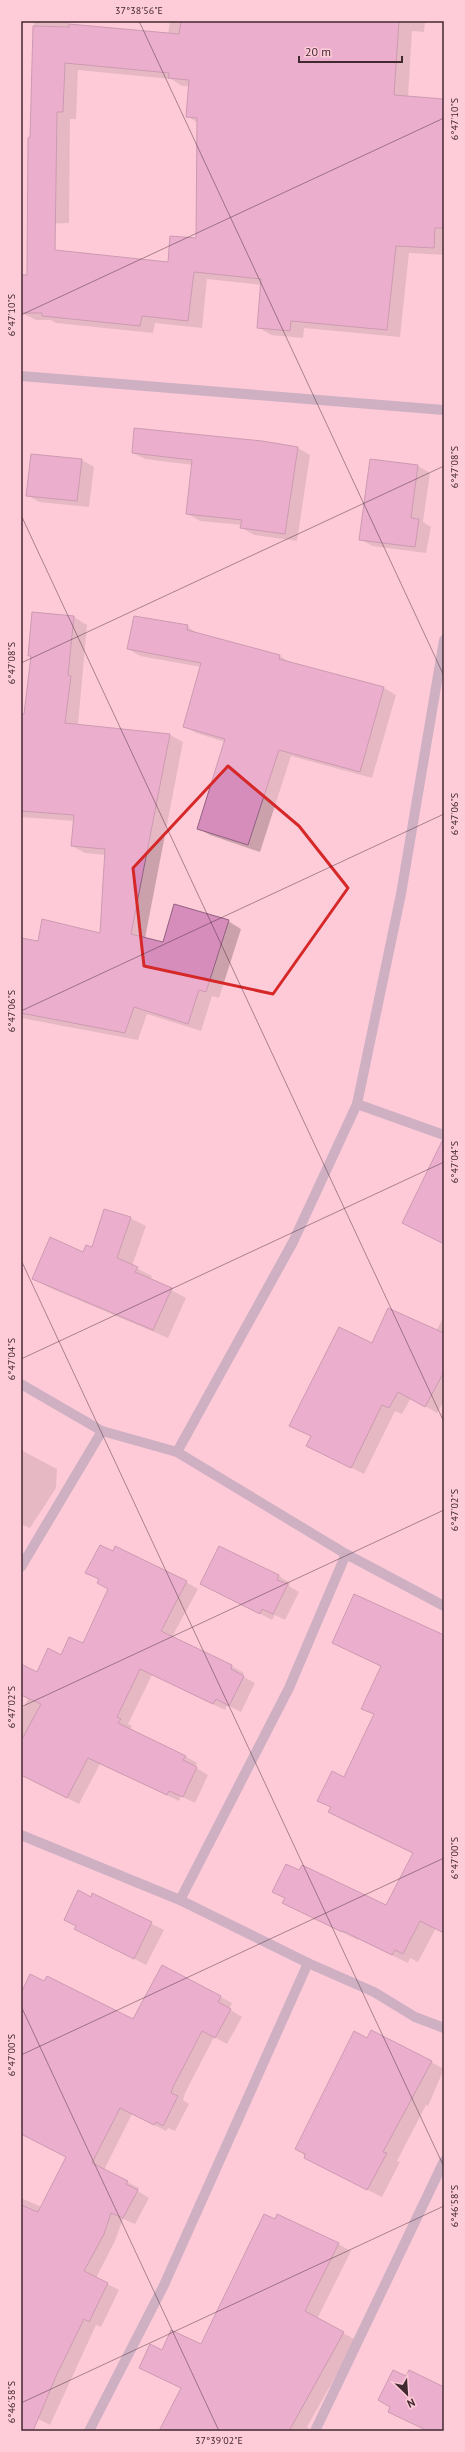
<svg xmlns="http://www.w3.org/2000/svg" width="465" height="2452" font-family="'PT Sans',sans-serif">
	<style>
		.shadow { fill: #0003 }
		.building { fill: #d68dbc; stroke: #916180; fill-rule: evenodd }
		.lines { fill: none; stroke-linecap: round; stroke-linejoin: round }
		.minor { stroke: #9890a7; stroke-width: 10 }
		.marked { fill: none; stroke: #d62828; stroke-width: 3; stroke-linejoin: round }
		.ticks { fill: none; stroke: #412930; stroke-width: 1; stroke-opacity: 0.45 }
		.neatline { fill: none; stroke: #412930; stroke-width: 1.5 }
		.ticks-label { font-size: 10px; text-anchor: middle; fill: #412930 }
	</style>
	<rect width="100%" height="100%" fill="#fecbd8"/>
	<g class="shadow">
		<polygon points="69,21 69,25 168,34 170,21 425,21 424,32 412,31 408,97 444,100 444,255 409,253 400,337 304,328 303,338 271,335 258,327 262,285 207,279 202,328 155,323 153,333 56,323 51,320 36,320 22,313 169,263 197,239 198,123 187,116 190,86 182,86 171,79 78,70 76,119 70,119 69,223 41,224 31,138 34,22"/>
		<polygon points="298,448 310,455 297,541 254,535 242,528 242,525 200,521 188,514 193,465 145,459 133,453"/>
		<polygon points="82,460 94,467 89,507 39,502 27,495"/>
		<polygon points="371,460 418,466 430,473 423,522 431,527 426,553 372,546 360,539"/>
		<polygon points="74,617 87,625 78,725 170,735 183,742 145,938 163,943 228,921 241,929 219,998 212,996 201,1031 147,1014 138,1040 21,1018 21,939 38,943 101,934 105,855 85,853 72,846 74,821 21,817 21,715 24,715 32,657 29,655"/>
		<polygon points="187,626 199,635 280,656 292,664 384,688 396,695 372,778 291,756 260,852 210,835 198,828 225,742 196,733 184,726 201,667 140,656 128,649"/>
		<polygon points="130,1218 146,1226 132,1266 152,1276 151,1279 186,1298 168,1338 48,1287 33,1278 84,1253"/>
		<polygon points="444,1316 444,1401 437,1413 411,1398 402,1414 395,1411 364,1474 307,1446 312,1437 291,1425 372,1344 436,1331"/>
		<polygon points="21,1450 57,1469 56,1488 30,1528 21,1524"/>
		<polygon points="87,1573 186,1582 198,1589 172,1637 232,1666 244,1673 242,1676 255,1683 241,1712 227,1705 225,1710 152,1675 128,1724 132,1726 130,1730 185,1756 197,1763 195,1767 208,1775 195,1803 181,1796 179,1801 100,1764 79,1804 21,1775 21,1712 28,1699 21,1695 21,1670 37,1673 61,1656 83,1645 109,1589 100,1580"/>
		<polygon points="279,1576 290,1583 289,1586 299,1592 285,1620 275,1615 272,1620 213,1590"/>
		<polygon points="444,1636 444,1933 436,1928 418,1962 410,1958 408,1963 358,1939 358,1940 283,1903 386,1906 414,1854 345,1821 330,1812 332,1808 319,1800 344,1778 375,1715 363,1708 381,1667 333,1642"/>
		<polygon points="93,1894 164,1930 146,1965 76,1929"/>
		<polygon points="21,1995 133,2021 221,1997 232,2003 229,2009 242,2017 227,2044 214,2037 185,2093 183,2100 189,2104 175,2131 168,2128 166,2131 132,2114 104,2170 139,2188 138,2191 149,2198 135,2224 123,2219 115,2241 96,2278 119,2290 101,2327 96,2325 50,2425 21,2410 21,2198 42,2207 67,2157 21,2134"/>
		<polygon points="368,2039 431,2062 444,2069 428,2106 426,2105 397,2161 400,2162 382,2197 319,2166 296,2149"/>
		<polygon points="338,2244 351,2251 317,2319 356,2340 307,2427 310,2429 309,2431 173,2431 181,2388 140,2368 162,2351 201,2345"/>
	</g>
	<g class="building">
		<path d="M181,21H399L394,95L444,99V228H435L434,248L396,246L387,330L291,321L290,331L257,328L261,279L194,272L188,321L142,316L140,326L42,316V313H21V275H27L28,138L30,137L33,26L69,27V24L179,34ZM65,63L169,73L168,78L189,80L186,117L197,118L196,238L170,236L168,262L55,250L57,112H63Z"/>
		<polygon points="134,428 262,441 298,447 285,534 240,528 242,520 186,514 192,460 132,453"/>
		<polygon points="31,454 82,459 77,501 26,496"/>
		<polygon points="370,459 418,465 411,518 419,519 415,547 359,540"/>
		<polygon points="32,612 74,616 68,675 71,676 65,723 170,734 131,934 163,942 174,904 229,920 206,992 199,990 188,1024 134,1007 125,1033 21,1013 21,938 38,941 42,919 100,933 105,849 71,846 74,815 21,811 21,714 24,714 31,656 28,656"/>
		<polygon points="134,616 188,625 187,630 280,655 279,659 384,687 360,772 279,750 248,845 197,829 225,739 183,727 201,663 127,649"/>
		<polygon points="442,1141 444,1141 444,1244 402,1223"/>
		<polygon points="104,1209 131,1217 117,1258 138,1267 135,1272 172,1288 153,1330 32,1279 50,1237 83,1252 86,1245 92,1247"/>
		<polygon points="388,1308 444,1333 444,1372 425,1407 398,1392 389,1408 382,1405 351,1468 306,1446 311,1436 289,1426 339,1327 372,1343"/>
		<polygon points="100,1545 113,1551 115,1546 187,1581 161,1631 232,1665 231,1669 244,1676 229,1706 216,1699 213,1704 140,1669 117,1717 121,1719 118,1723 186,1756 183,1760 197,1767 183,1797 169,1791 167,1795 88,1758 67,1798 21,1775 21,1741 41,1704 21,1695 21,1664 37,1672 48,1648 61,1655 69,1637 83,1643 108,1589 97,1583 99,1579 85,1573"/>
		<polygon points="219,1546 279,1575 277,1580 288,1584 273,1614 262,1609 260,1614 200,1584"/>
		<polygon points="354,1594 444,1635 444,1933 420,1921 403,1954 395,1950 392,1955 343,1931 342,1932 282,1903 285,1898 272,1892 286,1864 299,1870 302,1865 386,1905 413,1853 328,1812 331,1807 317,1801 332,1771 344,1777 374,1714 361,1709 381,1666 332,1643"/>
		<polygon points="78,1890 91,1897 92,1893 152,1922 134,1959 74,1929 76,1926 64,1920"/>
		<polygon points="162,1965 221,1996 218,2002 231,2009 215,2038 202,2031 173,2087 171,2093 178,2096 163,2126 156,2122 154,2125 120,2108 92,2163 128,2181 126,2184 138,2190 123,2218 111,2213 104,2234 84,2271 108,2283 89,2322 84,2319 57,2374 33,2431 21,2431 21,2205 38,2212 66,2157 21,2134 21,1993 30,1974 44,1981 47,1976 133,2019"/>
		<polygon points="371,2030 432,2061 383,2152 387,2153 367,2190 304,2158 305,2154 295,2149 354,2031 367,2038"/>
		<polygon points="264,2214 275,2219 277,2214 339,2243 305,2311 344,2332 289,2431 159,2431 181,2388 139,2368 150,2344 162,2350 171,2330 201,2344"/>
		<polygon points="393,2370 406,2376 409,2370 444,2387 444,2431 428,2431 388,2412 390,2407 378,2400"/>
	</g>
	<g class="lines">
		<g class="minor">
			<polyline points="21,376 444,410"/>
			<polyline points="357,1104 444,1135"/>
			<polyline points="21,1384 102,1431 177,1452 346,1554 444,1606"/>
			<polyline points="177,1452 293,1242 357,1104 401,894 444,640"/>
			<polyline points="21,1567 102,1431"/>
			<polyline points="21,1835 180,1900 308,1963 374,1992 415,2017 444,2028"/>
			<polyline points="180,1900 289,1688 346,1554"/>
			<polyline points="89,2431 164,2285 308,1963"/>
			<polyline points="315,2431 444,2161"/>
		</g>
	</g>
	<path d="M0 0H465V2452H0ZM228,766L299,826L348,888L273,994L144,966L133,868Z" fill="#fecbd8" fill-opacity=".55" fill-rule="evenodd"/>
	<path class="marked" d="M228,766L299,826L348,888L273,994L144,966L133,868Z"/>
	<path class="ticks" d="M139,21L444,676M21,315L444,118M21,515L444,1422M21,663L444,466M21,1011L444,814M21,1260L444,2167M21,1359L444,1162M21,1707L444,1510M21,2006L219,2431M21,2055L444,1858M21,2403L444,2206"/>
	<rect width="465" height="2452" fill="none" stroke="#fecbd8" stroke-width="44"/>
	<g transform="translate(407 2394) rotate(155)" stroke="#fecbd8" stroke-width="3" paint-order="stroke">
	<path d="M0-3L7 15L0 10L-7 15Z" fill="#412930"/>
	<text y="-6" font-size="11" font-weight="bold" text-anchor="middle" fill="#412930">N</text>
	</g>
	<path d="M299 56v6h103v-6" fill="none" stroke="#412930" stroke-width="2"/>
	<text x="305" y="56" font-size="12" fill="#412930" stroke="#fecbd8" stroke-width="3" paint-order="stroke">20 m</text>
	<rect x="22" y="22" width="421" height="2408" class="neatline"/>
	<g class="ticks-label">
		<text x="139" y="14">37°38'56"E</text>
		<text transform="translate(454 119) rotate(-90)" y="4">6°47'10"S</text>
		<text transform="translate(11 315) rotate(-90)" y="4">6°47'10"S</text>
		<text transform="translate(454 467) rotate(-90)" y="4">6°47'08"S</text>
		<text transform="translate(11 663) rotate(-90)" y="4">6°47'08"S</text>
		<text transform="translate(454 814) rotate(-90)" y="4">6°47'06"S</text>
		<text transform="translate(11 1011) rotate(-90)" y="4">6°47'06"S</text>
		<text transform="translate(454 1162) rotate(-90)" y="4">6°47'04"S</text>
		<text transform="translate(11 1359) rotate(-90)" y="4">6°47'04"S</text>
		<text transform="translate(454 1510) rotate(-90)" y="4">6°47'02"S</text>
		<text transform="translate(11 1707) rotate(-90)" y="4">6°47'02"S</text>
		<text transform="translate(454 1858) rotate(-90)" y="4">6°47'00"S</text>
		<text transform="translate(11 2055) rotate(-90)" y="4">6°47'00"S</text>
		<text transform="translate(454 2206) rotate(-90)" y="4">6°46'58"S</text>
		<text transform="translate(11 2402) rotate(-90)" y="4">6°46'58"S</text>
		<text x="219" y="2444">37°39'02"E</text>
	</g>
</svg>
